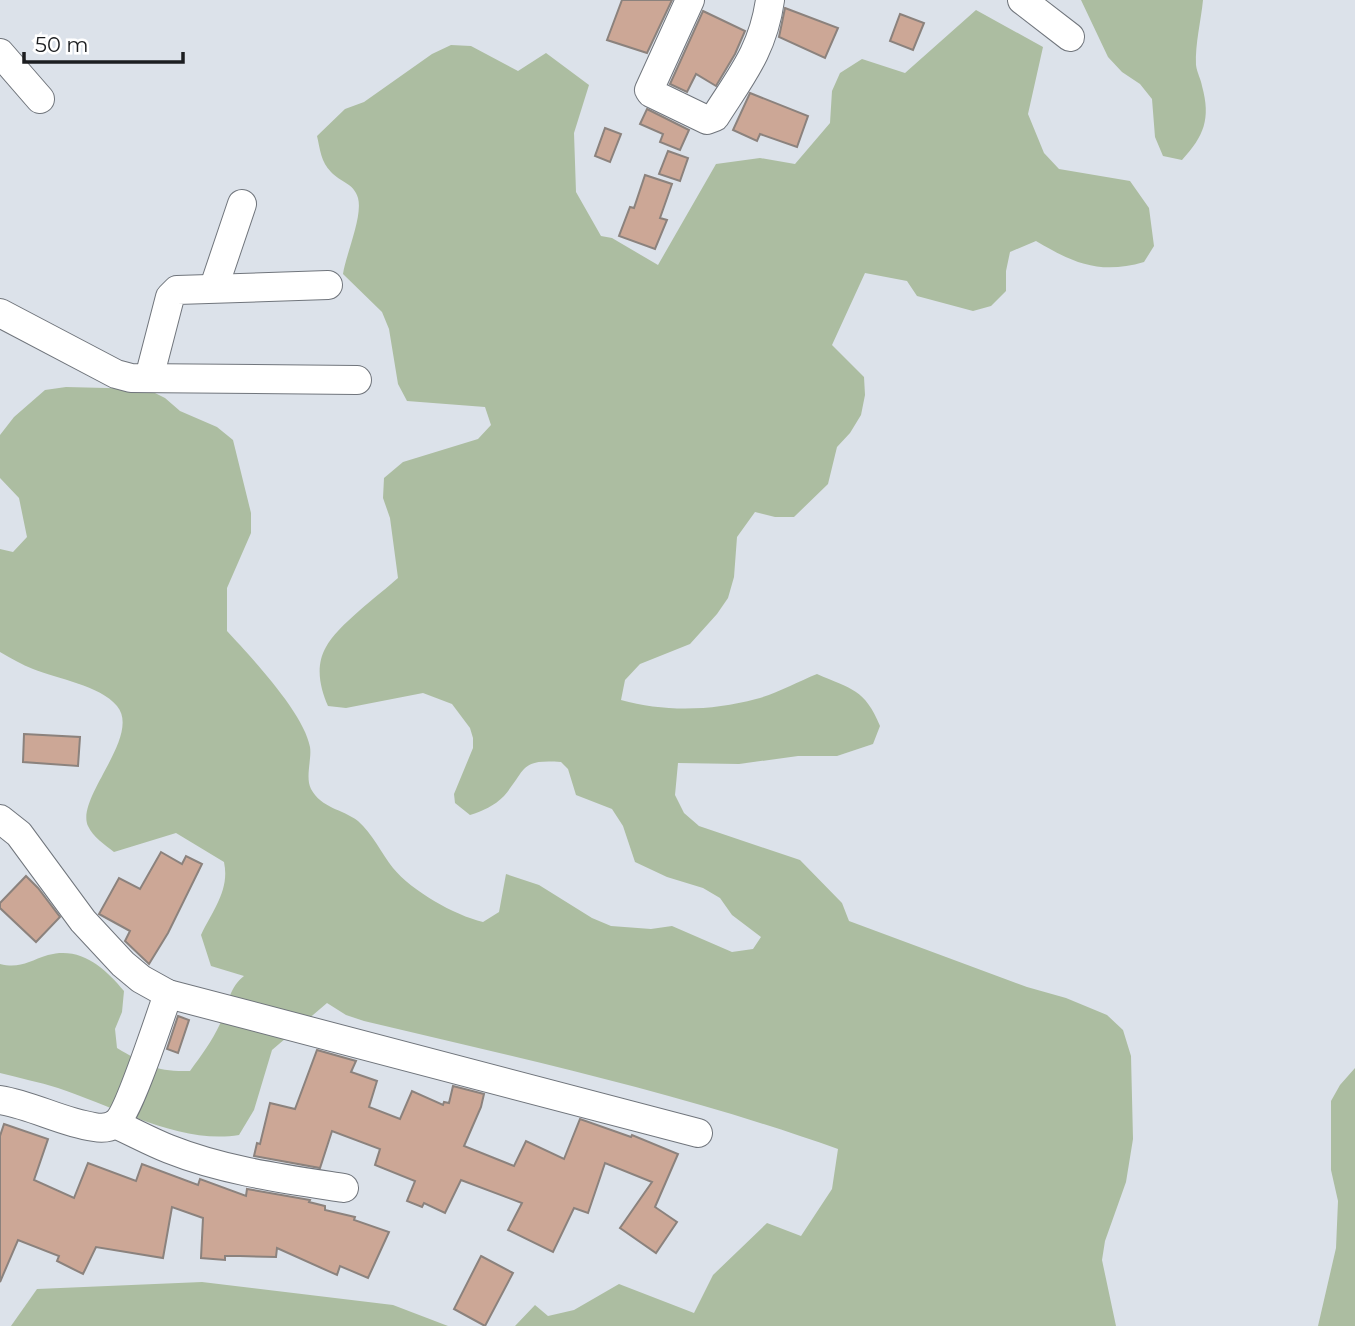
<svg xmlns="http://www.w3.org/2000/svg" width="1355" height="1326" font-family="Montserrat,sans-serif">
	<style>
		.green { fill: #acbda1 }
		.building { fill: #cca796; stroke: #8b827d; stroke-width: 2 }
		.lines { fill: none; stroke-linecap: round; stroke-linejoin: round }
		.minor-casing { stroke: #70757c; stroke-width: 30 }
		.minor { stroke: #fff; stroke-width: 28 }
	</style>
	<rect width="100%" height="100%" fill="#dce2ea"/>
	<g class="green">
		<path d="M1081,0H1203C1201,21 1195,44 1196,65C1197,73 1201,79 1202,86C1211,119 1204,136 1182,160L1163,156L1155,137L1152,99L1140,84L1122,72L1108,57Z"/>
		<path d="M976,10L1043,47L1028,114L1044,153L1059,169L1130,181L1149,208L1154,246L1144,262C1100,275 1073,263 1036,241L1010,252L1006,271V291L991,306L973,311L917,296L907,281L865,273L832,345L864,377L865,395L861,415L850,433L837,447L828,484L794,517H775L755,512L737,537L734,577L728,598L717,614L690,644L640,664L625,680L621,700C664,712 712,711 756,699C776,694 797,682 817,674C851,689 865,689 880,726L873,744L837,756H798L739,764L678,763L675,795L684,813L699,826L800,860L842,903L849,921L1027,987L1066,998L1107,1015L1123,1030L1131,1056L1133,1139L1126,1182L1105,1241L1102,1260L1116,1326H515L535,1305L548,1316L574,1310L619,1284L694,1313L713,1275L767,1223L801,1236L832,1189L838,1149C684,1094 524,1059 364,1021L346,1015L327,1003L272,1050L254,1110L239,1135C181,1145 113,1106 58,1088C39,1082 19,1078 0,1073V964C20,969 29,961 48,955C81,946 105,968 124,991L122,1012L115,1029L117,1048C146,1065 156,1072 190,1071C201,1056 212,1041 220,1024C227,1008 229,987 244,976L211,966L201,935C213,910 230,890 224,862L176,833L114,852C105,845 93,837 88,826C75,798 142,736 117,706C100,685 57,679 33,669C22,665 11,658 0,652V549L13,552L27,537L19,498L0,478V435L14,417L45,390L66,387L147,389L165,398L180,411L217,427L233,440L251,513V533L227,588V631C251,657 304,713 310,747C312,759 305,777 311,789C321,808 342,809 358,821C372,833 382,854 393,868C412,891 454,915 483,922L499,912L506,874L539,885L592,918L611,926L651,929L672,926L732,952L753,949L761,937L732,915L720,898L703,888L667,877L635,862L623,826L612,809L576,795L568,769L561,762C519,759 527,769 504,796C494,806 483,811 470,815L455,803L454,794L473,748V738L470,728L452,704L423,693L346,708L328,706C320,688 315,666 326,647C337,626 379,595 398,578L390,518L383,498L384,478L403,462L478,439L491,425L485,407L407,401L398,384L389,329L382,312L343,274C346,254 363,216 358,198C354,183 340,182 331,172C321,162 320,149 317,136L345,109L364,102L432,54L451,45L471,46L518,71L546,53L589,85L574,133L576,192L601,236L612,238L658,265L716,164L760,158L795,164L830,123L832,91L840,73L862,59L905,73Z"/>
		<polygon points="1355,1068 1355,1326 1318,1326 1336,1248 1338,1201 1331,1170 1331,1101 1340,1085"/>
		<polygon points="202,1282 393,1305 448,1326 11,1326 37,1289"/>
	</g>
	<g class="building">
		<polygon points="622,0 672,0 647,53 607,40"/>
		<polygon points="785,8 838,28 825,58 779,37"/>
		<polygon points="703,11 745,31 735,54 716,86 696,74 687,92 670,84"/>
		<polygon points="900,14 924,23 913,50 890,41"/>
		<polygon points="750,93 808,116 797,147 760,134 757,141 733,130"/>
		<polygon points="647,109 689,130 680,150 660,142 663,134 640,124"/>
		<polygon points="605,128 621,134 610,162 595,156"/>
		<polygon points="668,151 688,158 680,181 659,174"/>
		<polygon points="645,175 672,184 660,218 667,220 655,249 619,236 630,207 634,208"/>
		<polygon points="24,734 80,737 78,766 23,762"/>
		<polygon points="161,852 182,864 186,856 202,864 168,933 149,964 125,941 130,931 99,914 119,878 140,889"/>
		<polygon points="26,876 38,888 60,917 36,942 0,908 0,903"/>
		<polygon points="178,1016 189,1020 178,1053 167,1049"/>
		<polygon points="317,1050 356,1061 351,1072 377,1081 369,1107 400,1119 412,1091 443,1105 444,1102 449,1103 453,1086 484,1094 481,1107 464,1146 514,1166 526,1141 564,1159 580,1119 631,1137 632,1135 678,1154 655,1207 677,1222 656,1253 620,1228 652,1182 605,1163 588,1213 574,1208 553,1252 508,1230 522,1203 461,1180 445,1213 424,1203 422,1207 407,1201 415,1181 375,1165 380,1149 332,1131 320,1168 254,1156 257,1143 260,1144 270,1103 295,1109"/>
		<polygon points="4,1124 48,1139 34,1180 74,1198 88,1163 136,1181 142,1164 198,1185 200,1179 246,1196 247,1189 310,1200 309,1202 325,1206 325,1210 355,1217 354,1220 389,1232 368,1278 340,1266 337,1275 277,1248 276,1257 240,1256 225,1256 225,1260 201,1258 203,1218 172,1207 163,1258 96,1247 83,1274 57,1261 59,1256 18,1240 0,1282 0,1136"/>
		<polygon points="481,1256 513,1273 485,1326 454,1309"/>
	</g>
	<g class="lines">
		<g class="minor-casing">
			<g id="minor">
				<path d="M690,0L649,90L651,93L707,120L715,117C741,76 763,50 770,0"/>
				<polyline points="1022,0 1070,37"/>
				<polyline points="0,53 40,99"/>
				<polyline points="214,287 242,204"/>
				<polyline points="0,313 116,374 131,378 357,380"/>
				<polyline points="149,378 170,297 177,290 328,285"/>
				<polyline points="0,819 19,834 83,921 123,964 141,979 168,994 698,1133"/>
				<path d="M0,1100C32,1105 61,1122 94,1127C100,1128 109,1128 115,1124C128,1115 161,1014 168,994"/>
				<path d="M115,1124C133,1132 151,1142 169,1149C224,1171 285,1179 344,1188"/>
			</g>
		</g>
		<use href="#minor" class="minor"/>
	</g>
	<path d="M24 52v10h159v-10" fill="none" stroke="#1c1e21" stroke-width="3.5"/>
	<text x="35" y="52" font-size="21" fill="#1c1e21" stroke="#ffffff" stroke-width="5" paint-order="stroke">50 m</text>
</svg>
